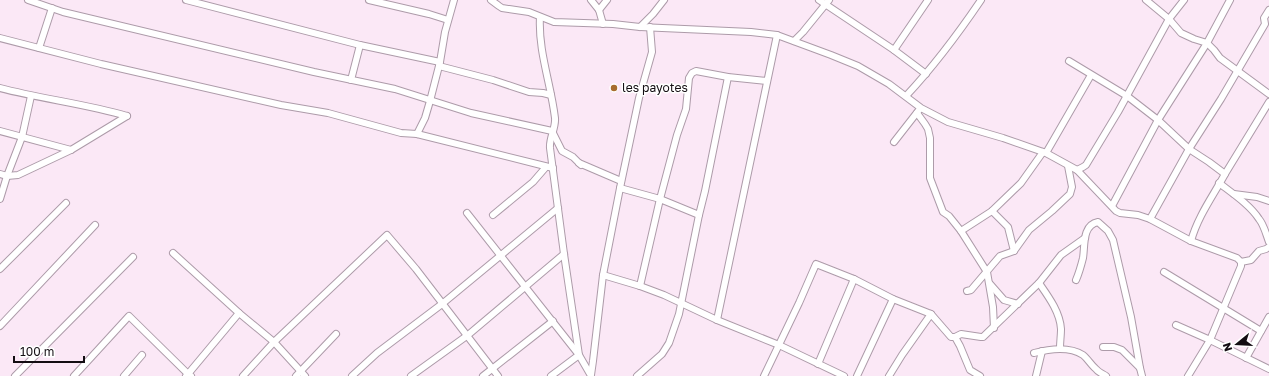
<svg xmlns="http://www.w3.org/2000/svg" width="1269" height="376" font-family="'Golos Text',sans-serif">
	<style>
		.lines { fill: none; stroke-linecap: round; stroke-linejoin: round }
		.minor-casing { stroke: #ad9ba9; stroke-width: 8 }
		.minor { stroke: #fff; stroke-width: 6 }
		.poi-dot { fill: #a76c2d; stroke: #fff; stroke-width: 1.5 }
		.labels { text-anchor: middle; stroke-width: 3; stroke-linejoin: round; paint-order: stroke }
		.poi-label { font-size: 12px; fill: #130d12; stroke: #fff; text-anchor: start }
	</style>
	<rect width="100%" height="100%" fill="#fbe8f6"/>
	<g class="lines">
		<g class="minor-casing">
			<g id="minor">
				<polyline points="28,0 63,12 314,72 395,89 471,113 552,131 562,151 573,157 581,165"/>
				<polyline points="186,0 360,45 440,62"/>
				<polyline points="369,0 429,14 448,20"/>
				<polyline points="491,0 499,6 502,8 529,12 554,22 613,24 640,27 751,32 777,35 831,55 858,66 889,84 921,108 948,122 1003,138 1046,153 1077,170 1116,211 1120,213 1138,215 1150,219 1191,241 1237,258 1241,262 1241,266 1210,340 1188,376"/>
				<polyline points="591,0 599,10 603,24"/>
				<polyline points="819,0 894,50 926,74"/>
				<polyline points="1146,0 1169,19 1181,33 1194,39 1207,43 1214,50 1220,58 1269,94"/>
				<polyline points="599,10 607,0"/>
				<path d="M540,17C538,51 551,84 555,118C556,128 549,138 550,148L564,254L579,355L590,374"/>
				<polyline points="640,27 653,14 664,0"/>
				<polyline points="650,27 652,52 639,98 620,188 660,199 677,135 686,109 689,78 692,73 696,71 728,77 767,81"/>
				<polyline points="0,38 101,64 281,105 328,113 401,133 417,134 553,168"/>
				<polyline points="794,41 803,32 829,0"/>
				<polyline points="39,48 52,8"/>
				<polyline points="894,50 928,0"/>
				<path d="M1069,61L1127,96L1158,120L1189,149L1209,162L1225,174C1213,196 1198,216 1191,241"/>
				<polyline points="439,66 493,80 529,92 543,93 551,95"/>
				<polyline points="351,80 360,45"/>
				<path d="M0,88C42,99 86,104 127,116"/>
				<path d="M906,96C934,66 958,34 981,0"/>
				<polyline points="917,113 925,124 928,129 930,138 930,178 943,212 949,216 961,231"/>
				<polyline points="0,131 71,150"/>
				<polyline points="417,134 425,118 430,101 440,62 445,32 454,0"/>
				<polyline points="894,142 919,110"/>
				<polyline points="1046,153 1091,75"/>
				<polyline points="579,163 621,181"/>
				<polyline points="1077,170 1083,167 1086,165 1118,112 1169,19 1184,0"/>
				<polyline points="0,174 7,176 18,175 71,150 127,116"/>
				<polyline points="1225,174 1269,102"/>
				<path d="M1219,183C1232,193 1250,205 1259,219C1264,225 1266,234 1269,242"/>
				<polyline points="1234,194 1257,197 1269,201"/>
				<polyline points="0,199 7,176 22,137 31,96"/>
				<polyline points="1112,206 1158,120 1207,43 1230,0"/>
				<polyline points="992,211 1008,227 1014,251"/>
				<polyline points="467,213 579,355 551,376"/>
				<polyline points="493,215 533,182 546,167"/>
				<polyline points="1150,219 1189,149 1221,99 1265,24 1264,18 1269,10"/>
				<polyline points="173,253 239,313 274,342 305,376"/>
				<polyline points="1241,262 1251,260 1259,251 1266,249 1269,247"/>
				<polyline points="0,269 66,203"/>
				<polyline points="1164,272 1261,331"/>
				<polyline points="603,275 640,286 664,295 717,320 779,345 844,376"/>
				<path d="M1076,280C1079,273 1081,266 1083,258C1085,246 1082,225 1098,222L1108,231L1113,240L1131,317L1140,368"/>
				<path d="M1039,283C1048,296 1060,312 1061,329C1061,335 1060,342 1060,348"/>
				<polyline points="990,284 1004,300 1018,304"/>
				<polyline points="640,286 660,199 699,215 705,191 728,77"/>
				<polyline points="967,291 971,290 1000,256 1014,251 1029,230 1052,211 1070,194 1072,187 1068,166"/>
				<polyline points="717,320 777,35"/>
				<polyline points="1176,325 1210,340 1269,369"/>
				<polyline points="0,326 95,225"/>
				<polyline points="994,328 993,307 987,272 961,231 992,211 1021,183 1043,152"/>
				<polyline points="955,337 961,334 981,337 983,337 1039,283 1061,255 1085,238"/>
				<polyline points="1103,347 1114,347 1122,350 1140,368 1142,376"/>
				<path d="M1034,353C1049,349 1069,346 1083,355C1088,359 1091,365 1096,369C1098,372 1103,374 1106,376"/>
				<polyline points="1246,358 1269,317"/>
				<polyline points="818,364 854,279"/>
				<polyline points="591,375 593,361 603,275 620,188"/>
				<polyline points="15,376 133,257"/>
				<polyline points="74,376 129,316 188,374 186,376"/>
				<polyline points="124,376 142,355"/>
				<polyline points="191,376 188,374 239,313"/>
				<polyline points="243,376 274,342 387,235 416,269 498,376"/>
				<polyline points="296,376 336,334"/>
				<polyline points="352,376 377,353 442,304 558,208"/>
				<polyline points="411,376 468,335 564,254"/>
				<polyline points="483,376 553,321"/>
				<polyline points="637,376 662,354 669,343 679,314 699,215"/>
				<polyline points="764,376 799,303 816,264 854,279 893,299 931,314"/>
				<polyline points="857,376 893,299"/>
				<polyline points="889,376 902,355 931,314 951,337 955,337 960,346 970,370 980,376"/>
				<polyline points="1036,376 1042,351"/>
			</g>
		</g>
		<use href="#minor" class="minor"/>
	</g>
	<circle class="poi-dot" cx="614" cy="88" r="4"/>
	<g class="labels">
		<g class="poi-label">
			<text x="622" y="92">les payotes</text>
		</g>
	</g>
	<g transform="translate(1237 344) rotate(252)" stroke="#ffffff" stroke-width="3" paint-order="stroke">
	<path d="M0-3L7 15L0 10L-7 15Z" fill="#130d12"/>
	<text y="-6" font-size="11" font-weight="bold" text-anchor="middle" fill="#130d12">N</text>
	</g>
	<path d="M14 356v6h70v-6" fill="none" stroke="#130d12" stroke-width="2"/>
	<text x="20" y="356" font-size="12" fill="#130d12" stroke="#ffffff" stroke-width="3" paint-order="stroke">100 m</text>
</svg>
